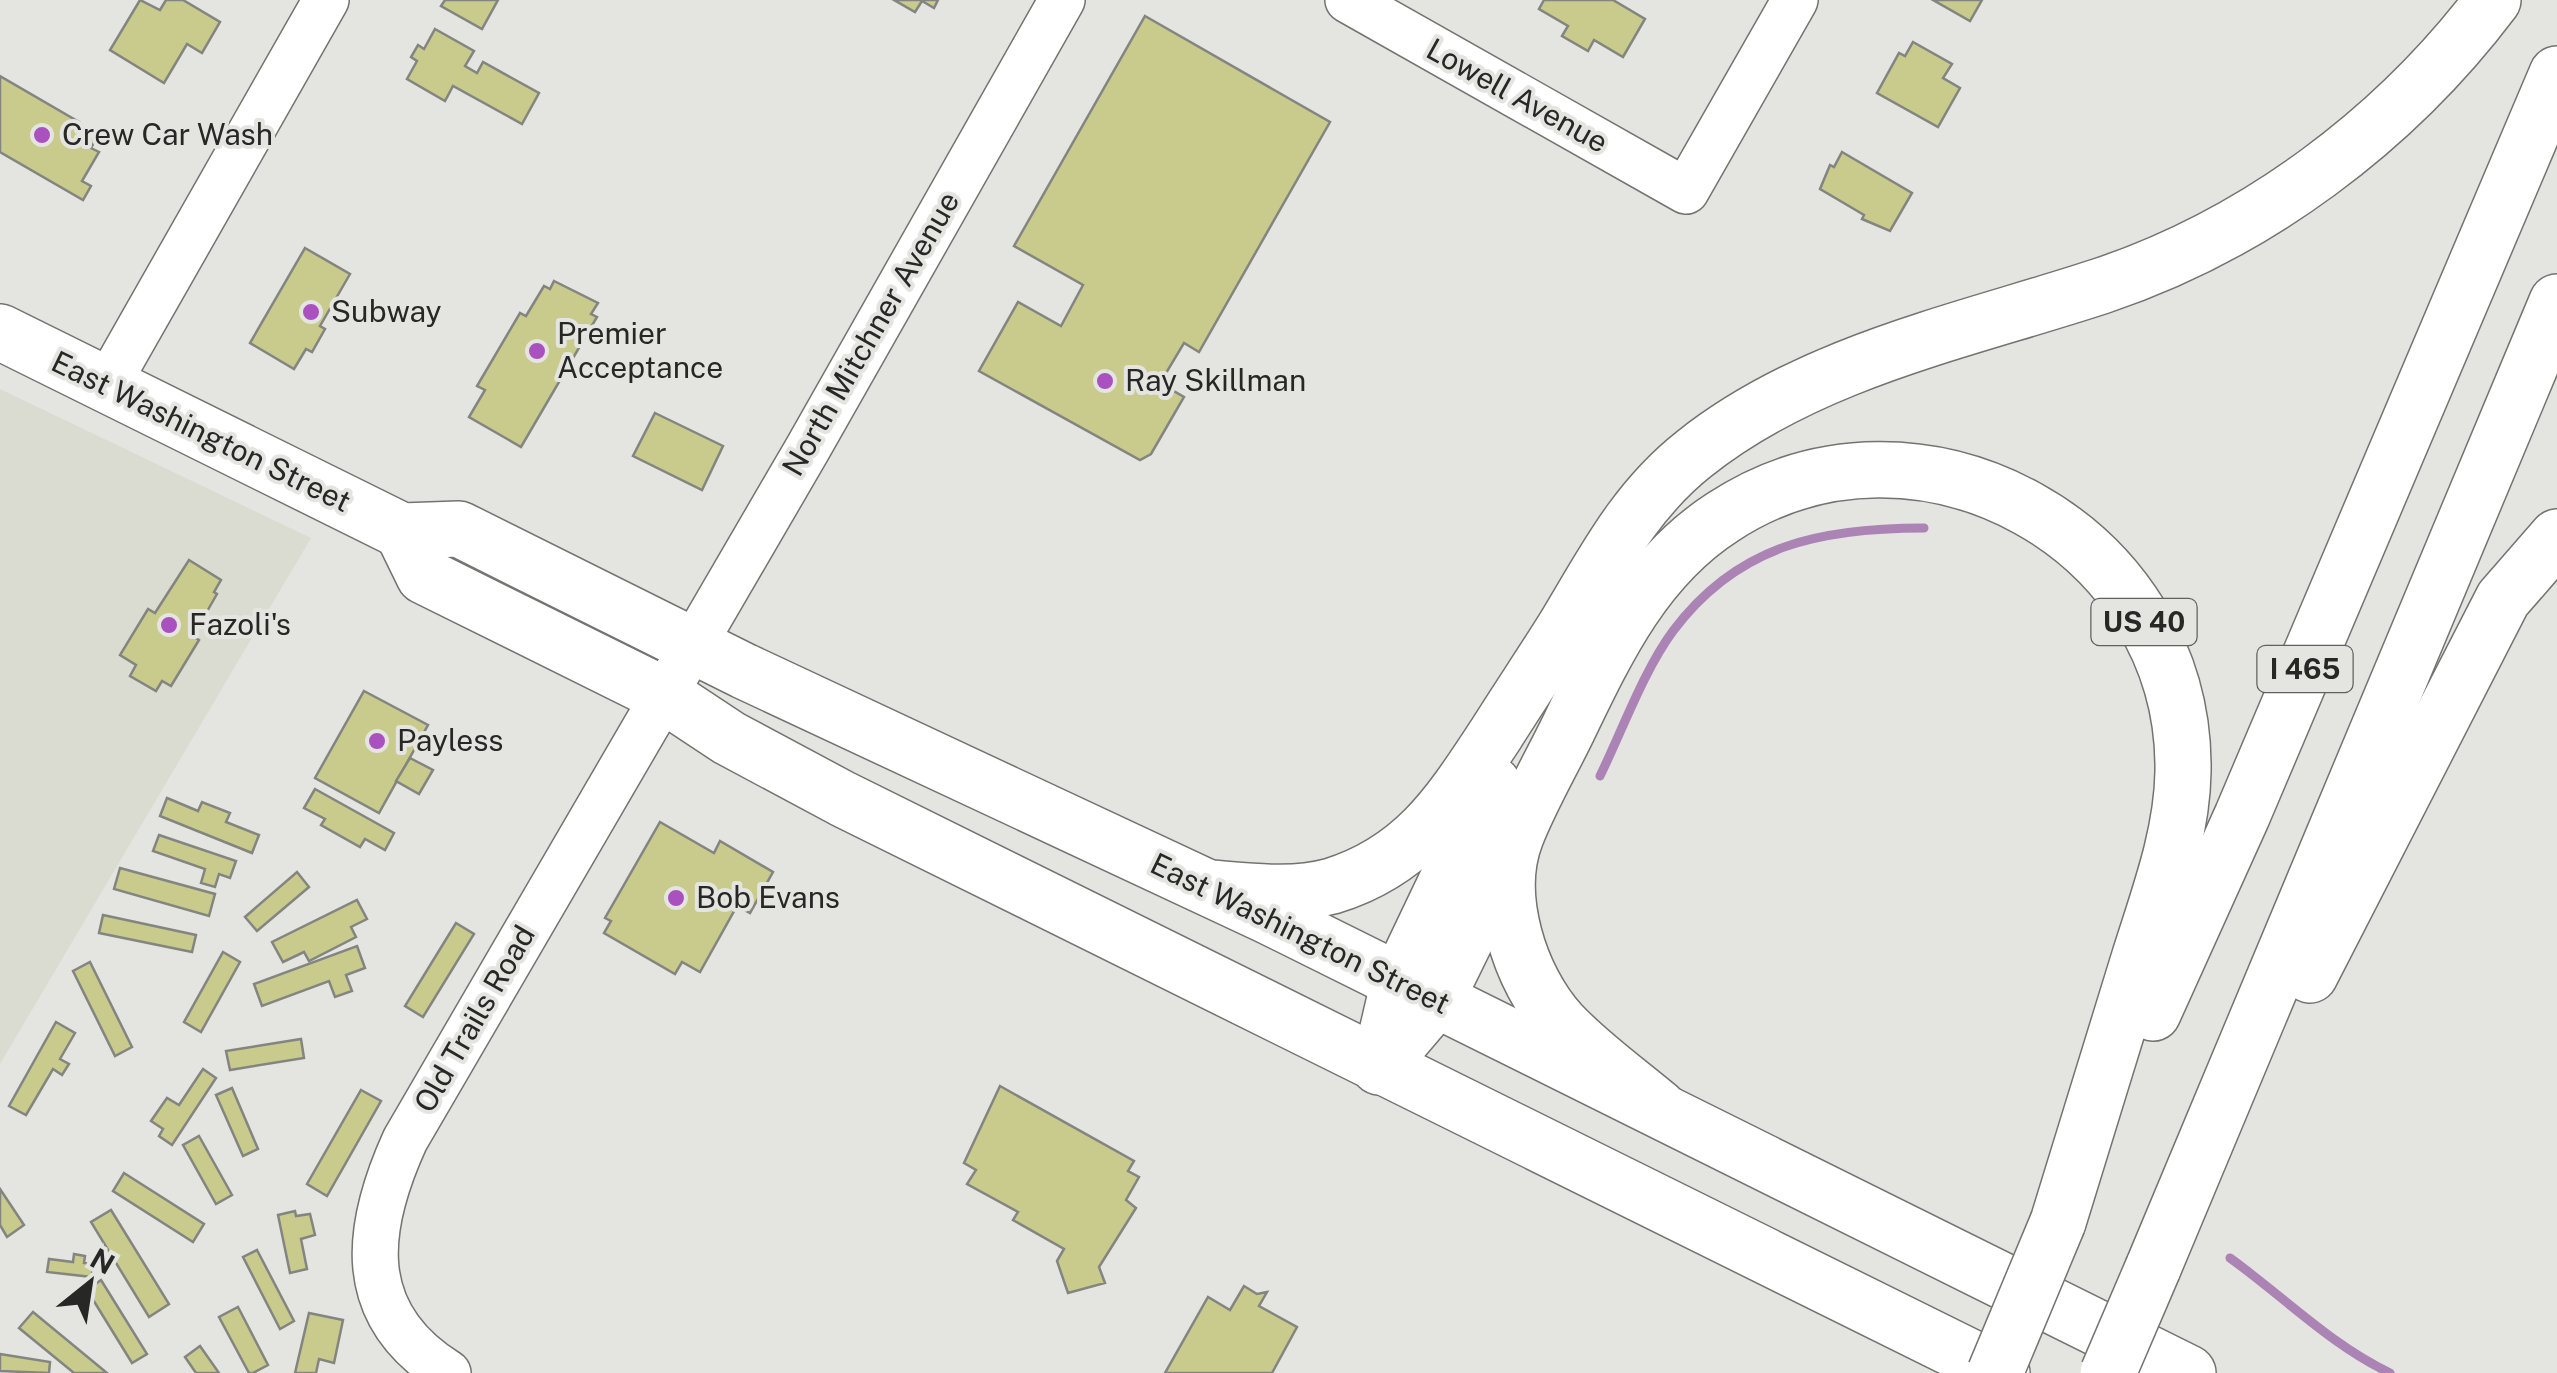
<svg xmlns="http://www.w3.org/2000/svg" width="2557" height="1373" font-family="'Public Sans',sans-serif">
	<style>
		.built { fill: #dbdcd1 }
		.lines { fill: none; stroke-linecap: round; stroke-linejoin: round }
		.stream { stroke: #ab83b5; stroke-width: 9 }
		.building { fill: #c8cb8b; stroke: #848481; stroke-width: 2.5 }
		.minor-casing { stroke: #737370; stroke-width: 48 }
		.major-casing { stroke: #737370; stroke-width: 58 }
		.highway-casing { stroke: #737370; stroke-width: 58 }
		.minor { stroke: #fff; stroke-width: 45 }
		.major { stroke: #fff; stroke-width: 55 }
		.highway { stroke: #fff; stroke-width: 55 }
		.highway-bridge-casing { stroke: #737370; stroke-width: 58; stroke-linecap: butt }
		.highway-bridge { stroke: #fff; stroke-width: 55 }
		.poi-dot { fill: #a951be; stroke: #e4e4e1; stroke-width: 4 }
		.labels { text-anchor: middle; stroke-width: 8; stroke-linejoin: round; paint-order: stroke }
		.shield { fill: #e4e4e1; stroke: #60605e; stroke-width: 2.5 }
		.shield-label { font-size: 28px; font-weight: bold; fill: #272726 }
		.street-label { font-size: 30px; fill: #272726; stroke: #e4e4e1 }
		.poi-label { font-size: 30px; fill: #272726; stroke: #e4e4e1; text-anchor: start }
	</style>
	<rect width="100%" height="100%" fill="#e4e4e1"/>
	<polygon class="built" points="0,389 311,538 0,1064"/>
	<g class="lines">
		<g class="stream">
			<path d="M1600,776C1622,731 1644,670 1673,631C1738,544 1822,528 1924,528"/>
			<path d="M2230,1258C2284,1297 2331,1345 2390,1373"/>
		</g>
	</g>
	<g class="building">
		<polygon points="140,0 160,10 166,0 183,0 220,22 202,53 187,44 164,83 110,50"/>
		<polygon points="445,0 498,0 482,29 441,6"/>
		<polygon points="894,0 938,0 934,8 922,1 915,12"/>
		<polygon points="1544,0 1613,0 1645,19 1623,57 1594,40 1588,51 1562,36 1568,26 1539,9"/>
		<polygon points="1933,0 1982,0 1970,21"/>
		<polygon points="1145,16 1330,122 1199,352 1184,343 1160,383 1184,397 1151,454 1140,460 979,371 1018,302 1061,326 1083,285 1014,246"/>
		<polygon points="435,29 474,51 465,66 477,73 483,62 539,93 522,124 453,86 445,101 407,79 417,61 411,57 418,45 424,49"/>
		<polygon points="1913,42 1952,64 1943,78 1960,88 1938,127 1877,93 1899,53 1905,56"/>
		<polygon points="0,76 79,122 75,129 95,141 91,148 99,152 82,181 91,186 83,200 0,152"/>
		<polygon points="1842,152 1912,193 1890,231 1862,219 1864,215 1820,189 1830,165 1834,167"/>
		<polygon points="305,248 350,274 320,326 325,329 312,352 306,349 294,369 250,343"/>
		<polygon points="554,281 598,303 591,314 597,317 521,447 469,417 485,390 477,386 520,313 526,316 544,286 550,289"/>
		<polygon points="655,413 723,446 702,490 633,456"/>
		<polygon points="189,560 221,580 214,592 217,594 193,636 199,640 171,686 162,681 156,691 130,676 136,665 120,655 148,609 155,613"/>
		<polygon points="364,691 428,725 379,813 315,778"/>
		<polygon points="410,758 433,770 419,794 396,781"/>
		<polygon points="315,789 394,833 385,850 365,839 360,847 321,825 325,819 304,808"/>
		<polygon points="167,798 198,811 202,802 230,813 226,822 259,835 252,853 160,816"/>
		<polygon points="660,822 714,853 720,841 773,872 750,913 737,906 700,972 682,962 675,974 604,933 611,921 605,918"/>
		<polygon points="159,835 236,861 230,878 219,874 215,887 201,883 205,869 153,851"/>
		<polygon points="120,868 215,894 209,916 114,889"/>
		<polygon points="297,872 309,887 257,931 245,917"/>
		<polygon points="357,900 367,919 351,927 356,937 309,961 304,952 283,962 272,942"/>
		<polygon points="103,915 196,935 192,952 99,933"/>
		<polygon points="456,923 474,934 423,1017 405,1006"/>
		<polygon points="357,946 365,968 346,975 352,991 335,997 329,981 262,1006 254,984"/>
		<polygon points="223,952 240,962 201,1032 184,1022"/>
		<polygon points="90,962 132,1047 115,1056 73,971"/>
		<polygon points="56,1022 75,1033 60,1059 69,1064 62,1075 53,1069 26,1115 9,1106"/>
		<polygon points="301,1039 304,1058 230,1070 226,1051"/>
		<polygon points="203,1069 216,1078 172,1145 159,1136 163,1129 151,1121 167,1098 179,1105"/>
		<polygon points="1000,1086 1134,1161 1128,1171 1139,1177 1126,1200 1136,1208 1099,1267 1105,1283 1068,1293 1057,1261 1064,1249 1013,1220 1018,1212 967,1184 976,1170 964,1163"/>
		<polygon points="232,1088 258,1149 243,1156 216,1095"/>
		<polygon points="361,1090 381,1101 327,1196 307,1184"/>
		<polygon points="199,1136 232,1195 216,1204 183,1145"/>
		<polygon points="124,1173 204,1224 193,1242 113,1191"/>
		<polygon points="0,1189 24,1225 7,1237 0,1225"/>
		<polygon points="111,1210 169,1304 149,1317 91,1222"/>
		<polygon points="295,1211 296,1216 310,1214 315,1235 301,1239 307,1269 290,1273 278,1215"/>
		<polygon points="257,1250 294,1321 280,1329 243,1257"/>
		<polygon points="74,1254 85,1256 84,1263 93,1264 92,1277 47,1272 49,1259 73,1262"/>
		<polygon points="101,1280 147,1354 132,1363 87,1290"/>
		<polygon points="1244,1286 1257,1294 1267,1292 1259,1306 1297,1327 1272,1373 1165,1373 1208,1297 1230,1310"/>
		<polygon points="238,1307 268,1365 253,1373 249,1373 219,1317"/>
		<polygon points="33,1312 107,1373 74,1373 19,1328"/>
		<polygon points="309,1313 343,1320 334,1363 319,1359 316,1373 295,1373"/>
		<polygon points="200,1346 219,1373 196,1373 185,1357"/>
		<polygon points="0,1354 50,1362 49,1373 0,1371"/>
	</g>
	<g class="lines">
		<g class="minor-casing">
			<g id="minor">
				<polyline points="1348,0 1686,191 1795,0"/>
				<polyline points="107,385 326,0"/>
				<path d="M448,1373C353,1314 365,1228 405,1140L808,448L1062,0"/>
			</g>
		</g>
		<g class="major-casing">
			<g id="major">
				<polyline points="0,332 402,531 459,529 744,671 1268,916 2188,1373"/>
				<polyline points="402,531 424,576 664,695 729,738 843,799 2002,1373"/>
			</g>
		</g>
		<g class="highway-casing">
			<g id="highway">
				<path d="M1210,888C1250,891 1292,897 1332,886C1416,860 1451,802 1496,734C1518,699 1541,665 1563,630C1602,566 1633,502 1694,454C1809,362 1964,331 2101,286C2256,234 2395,130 2493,0"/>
				<polyline points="2310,975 2503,599 2557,537"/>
				<polyline points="2153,1013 2242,816 2557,74"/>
				<polyline points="1384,1061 1436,1000 1506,857"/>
				<polyline points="1379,1067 1399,981 1493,784"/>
				<path d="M1659,1108C1627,1081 1590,1055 1561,1024C1519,978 1493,895 1516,836C1530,800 1551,764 1568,729C1607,648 1645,567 1723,517C1918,389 2187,537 2183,772C2182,836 2158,898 2139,959C2112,1046 2085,1134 2058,1222"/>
				<polyline points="2153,1268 2557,302"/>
			</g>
		</g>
		<use href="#minor" class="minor"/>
		<use href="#major" class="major"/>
		<use href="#highway" class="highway"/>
		<g class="highway-bridge-casing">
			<g id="highway-bridge">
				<polyline points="1995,1373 2058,1222"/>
				<polyline points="2108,1373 2153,1268"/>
			</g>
		</g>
		<use href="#highway-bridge" class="highway-bridge"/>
	</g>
	<g class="poi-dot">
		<circle cx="42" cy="135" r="10"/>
		<circle cx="311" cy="312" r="10"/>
		<circle cx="537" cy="351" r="10"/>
		<circle cx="1105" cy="381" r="10"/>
		<circle cx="169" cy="625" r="10"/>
		<circle cx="377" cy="741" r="10"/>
		<circle cx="676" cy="898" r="10"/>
	</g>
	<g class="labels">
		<g class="shield">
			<rect x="2091.5" y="599" width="105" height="46" rx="8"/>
			<rect x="2257.5" y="646" width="95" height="46" rx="8"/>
		</g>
		<g class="shield-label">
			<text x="2144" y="632">US 40</text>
			<text x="2305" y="679">I 465</text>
		</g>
		<g class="street-label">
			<text transform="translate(1517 96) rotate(29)" y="10">Lowell Avenue</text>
			<text transform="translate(871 334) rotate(-60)" y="10">North Mitchner Avenue</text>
			<text transform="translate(201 432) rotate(26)" y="10">East Washington Street</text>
			<text transform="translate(1300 934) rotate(26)" y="10">East Washington Street</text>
			<text transform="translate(475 1019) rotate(-60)" y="10">Old Trails Road</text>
		</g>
		<g class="poi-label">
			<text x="62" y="145">Crew Car Wash</text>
			<text x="331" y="322">Subway</text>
			<text x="557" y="344">Premier<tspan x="557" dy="34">Acceptance</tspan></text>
			<text x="1125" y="391">Ray Skillman</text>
			<text x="189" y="635">Fazoli's</text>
			<text x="397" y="751">Payless</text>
			<text x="696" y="908">Bob Evans</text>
		</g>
	</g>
	<g transform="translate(90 1283) rotate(30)" stroke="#e4e4e1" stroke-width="8" paint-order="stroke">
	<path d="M0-8L18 38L0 25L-18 38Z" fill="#272726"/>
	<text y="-15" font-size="28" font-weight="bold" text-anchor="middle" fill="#272726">N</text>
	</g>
</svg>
